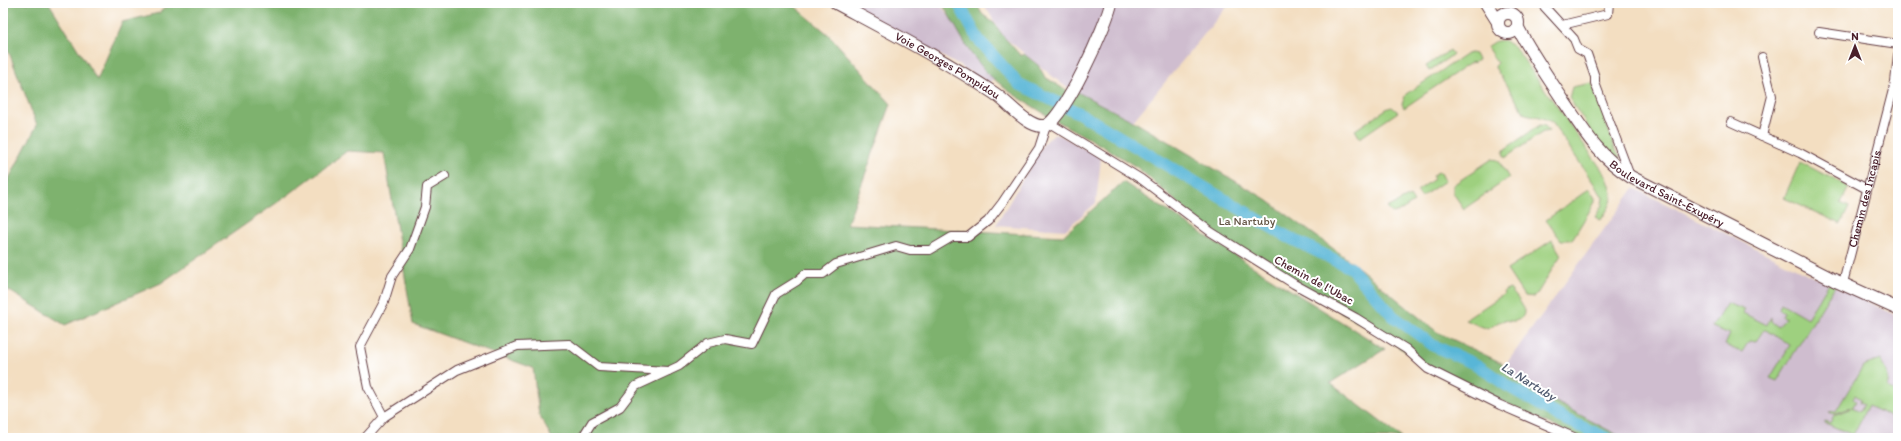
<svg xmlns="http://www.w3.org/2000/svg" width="1901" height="441" font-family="Itim,sans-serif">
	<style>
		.industrial { fill: #cfbdcf }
		.green { fill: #9ed07f; stroke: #747855 }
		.forest { fill: #7eb26e; stroke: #64684c }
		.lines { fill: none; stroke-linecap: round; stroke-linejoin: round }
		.river { stroke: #59b6d7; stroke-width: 12 }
		.street-casing { stroke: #633c42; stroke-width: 10 }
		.secondary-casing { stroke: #633c42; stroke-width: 14 }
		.street { stroke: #fff; stroke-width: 8 }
		.secondary { stroke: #fff; stroke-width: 12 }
		.labels { text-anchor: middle; stroke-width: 4; stroke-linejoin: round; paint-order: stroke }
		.street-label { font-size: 12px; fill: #4a1f2b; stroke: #fff }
		.park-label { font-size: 12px; fill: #635444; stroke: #fff }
		.water-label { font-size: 13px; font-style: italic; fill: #505b70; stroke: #fff }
	</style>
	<rect width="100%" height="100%" fill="#fff"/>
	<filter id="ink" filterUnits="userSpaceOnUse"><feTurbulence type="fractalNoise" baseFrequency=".025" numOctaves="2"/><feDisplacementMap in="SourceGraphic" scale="8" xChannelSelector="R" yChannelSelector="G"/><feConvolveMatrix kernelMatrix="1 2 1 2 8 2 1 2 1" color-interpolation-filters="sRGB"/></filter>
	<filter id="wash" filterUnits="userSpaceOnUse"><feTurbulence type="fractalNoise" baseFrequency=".012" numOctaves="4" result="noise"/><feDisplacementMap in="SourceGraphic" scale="16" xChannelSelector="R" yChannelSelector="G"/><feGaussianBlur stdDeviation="0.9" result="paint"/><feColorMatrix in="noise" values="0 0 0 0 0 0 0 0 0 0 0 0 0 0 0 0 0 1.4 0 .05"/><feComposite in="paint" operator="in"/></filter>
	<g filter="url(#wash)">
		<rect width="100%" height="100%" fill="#f3dec1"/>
		<g class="industrial">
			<polygon points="847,3 939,3 995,77 990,83"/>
			<polygon points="983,3 1230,3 1133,121 1062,84 1004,37"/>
			<polygon points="1056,133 1101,158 1096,203 1065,230 996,225 1044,143"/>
			<polygon points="1634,188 1799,270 1898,316 1898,438 1618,438 1585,422 1501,371"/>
		</g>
		<g class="green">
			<path d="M1503,40L1514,46L1607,177C1615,200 1614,199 1601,220L1595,217L1602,205L1603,197L1552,122L1540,117L1525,114L1494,66L1497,63L1487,47L1496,41Z"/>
			<polygon points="1450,50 1453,54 1451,56 1429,71 1426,66"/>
			<polygon points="1471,53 1475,54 1478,60 1473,63 1472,62 1404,108 1402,104 1406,94 1467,54"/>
			<polygon points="1592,83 1615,149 1620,157 1618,162 1594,136 1569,98 1572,87"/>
			<polygon points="1392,107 1398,112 1360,138 1355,130 1388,108"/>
			<polygon points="1540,125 1545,126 1549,131 1543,132 1505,158 1503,153 1505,149"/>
			<polygon points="1492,159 1498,160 1509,178 1464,209 1453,193 1453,185"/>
			<polygon points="1800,162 1849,187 1841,203 1849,207 1841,224 1784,198"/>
			<polygon points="1438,172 1441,173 1445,181 1421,197 1417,191 1434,179 1432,176"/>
			<polygon points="1589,189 1595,198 1595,202 1573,238 1570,240 1561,240 1546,220"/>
			<polygon points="1410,196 1414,202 1397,213 1392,213 1387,208"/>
			<polygon points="1552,240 1561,255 1537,294 1534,297 1524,296 1507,270"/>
			<polygon points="1829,283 1835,286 1777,381 1770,378 1790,345 1764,329 1756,342 1749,341 1742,352 1725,345 1730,334 1712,327 1727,303 1745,310 1743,313 1767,325 1771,317 1771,321 1778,327 1786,318 1782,316 1784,312 1779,309 1781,303 1807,318"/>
			<path d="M1510,289C1516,297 1533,313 1518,320C1513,323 1507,319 1502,321C1496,322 1493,327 1488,329L1465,320L1504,294L1503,292Z"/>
			<path d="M1880,360C1885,369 1891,377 1887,388L1898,394V410L1893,418L1868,406L1853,435L1825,423V421L1830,423L1834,415L1852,408L1860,412L1864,404L1860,402L1861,399L1855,395L1853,399L1856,401L1853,407L1833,414L1829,412L1836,411L1863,366Z"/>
		</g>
		<g class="forest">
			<polygon points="3,3 49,3 97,80 122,22 159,13 170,3 791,3 829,35 891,104 847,224 1063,236 1123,182 1255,268 1385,349 1330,383 1402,438 552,438 539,415 533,368 413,324 384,153 347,151 288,195 161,283 65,325 3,287 3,190 37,125 3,37"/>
			<polygon points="942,3 976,3 982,14 994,23 1004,37 1021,56 1024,54 1038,65 1045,77 1067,91 1079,93 1133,121 1264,198 1353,263 1437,332 1502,363 1515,380 1623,438 1579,438 1431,367 1211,232 1138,168 1106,148 1048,116 1007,90 987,73 970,52"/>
		</g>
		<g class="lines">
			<polyline class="river" points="958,3 978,39 1019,84 1079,113 1286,236 1351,268 1393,316 1434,346 1477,365 1506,385 1566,420 1607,438"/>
		</g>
	</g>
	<g filter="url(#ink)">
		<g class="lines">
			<g class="street-casing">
				<g id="street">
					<polyline points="1541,3 1574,39 1578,49 1587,54 1595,77 1595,83 1630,176"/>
					<polyline points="1562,25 1608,14 1609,3"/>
					<polyline points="1819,32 1898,44"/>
					<polyline points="1731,122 1800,153 1867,189"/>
					<polyline points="1051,124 1141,179 1211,232 1294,284 1356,318 1406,349 1428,369 1500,405 1576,438"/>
					<polyline points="1762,136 1772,96 1762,57"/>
					<path id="s1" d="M1843,283L1895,82L1898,55"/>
					<polyline points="384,417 368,387 360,347 384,302 392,276 410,249 425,207 427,187 445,176"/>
					<polyline points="365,438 384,417 457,370 517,346 569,344 599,367 668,371"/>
					<polyline points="582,438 592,422 620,407 636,386 679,366 708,343 725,339 752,344 776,294 797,281 805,274 823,274 836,264 896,246 910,250 930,250 952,237 968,237 988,221 1002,203 1039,148 1046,126"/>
				</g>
			</g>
			<g class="secondary-casing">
				<g id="secondary">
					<path id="s2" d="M836,3C890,32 944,60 994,93C1008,102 1028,128 1044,126C1062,124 1108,22 1111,3"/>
					<polyline points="1486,3 1498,22"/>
					<circle cx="1508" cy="23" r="10"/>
					<path id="s3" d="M1518,28C1531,53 1547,76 1563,100C1584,131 1599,157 1631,177L1834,280L1898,309"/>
				</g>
			</g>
			<use href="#street" class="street"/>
			<use href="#secondary" class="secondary"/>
		</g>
	</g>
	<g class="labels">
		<g class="street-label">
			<text dy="4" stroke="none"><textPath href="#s2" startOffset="128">Voie Georges Pompidou</textPath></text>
			<text dy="4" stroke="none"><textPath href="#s3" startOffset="228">Boulevard Saint-Exupéry</textPath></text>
			<text dy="4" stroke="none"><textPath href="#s1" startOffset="87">Chemin des Incapis</textPath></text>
			<text transform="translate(1314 280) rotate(29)" y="4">Chemin de l'Ubac</text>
		</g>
		<g class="park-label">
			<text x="1247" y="225">La Nartuby</text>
		</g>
		<g class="water-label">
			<text transform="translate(1529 381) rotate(32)" y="5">La Nartuby</text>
		</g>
	</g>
	<rect width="1901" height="441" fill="none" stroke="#fff" stroke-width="16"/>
	<g transform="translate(1855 46)" stroke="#ffffff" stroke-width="3" paint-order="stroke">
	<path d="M0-3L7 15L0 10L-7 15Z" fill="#4a1f2b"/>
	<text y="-6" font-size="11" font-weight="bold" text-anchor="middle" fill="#4a1f2b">N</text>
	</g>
</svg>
